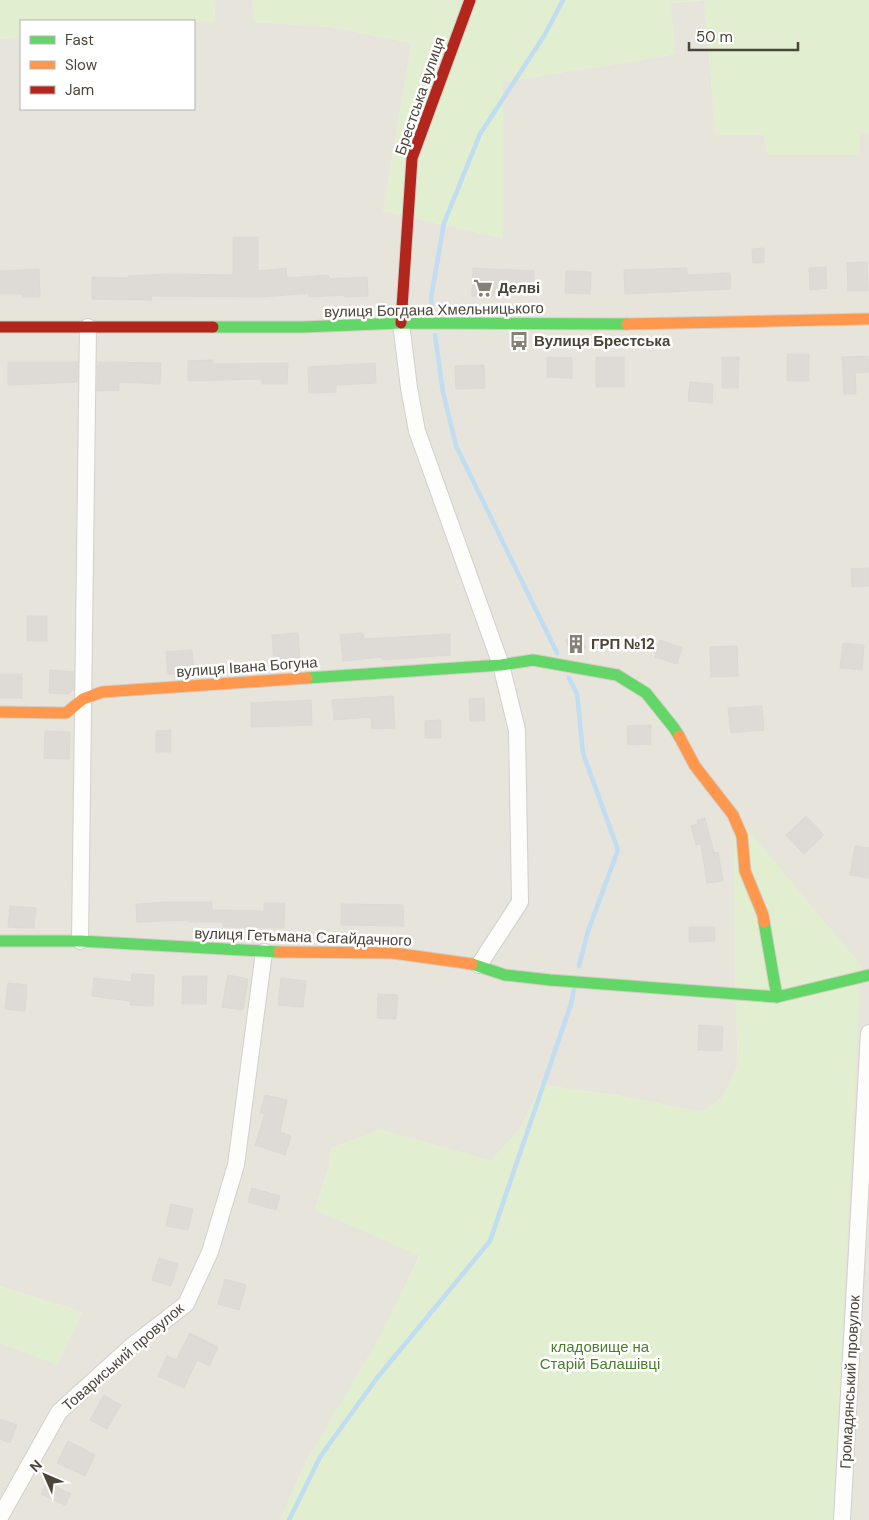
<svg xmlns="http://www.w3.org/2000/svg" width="869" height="1520" font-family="'DM Sans',sans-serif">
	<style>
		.residential { fill: #e7e4dc }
		.green { fill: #e1eecf }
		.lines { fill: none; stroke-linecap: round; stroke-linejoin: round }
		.stream { stroke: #c0ddf1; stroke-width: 4.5 }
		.building { fill: #dedbd6; stroke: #dcd9d4 }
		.street-casing { stroke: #d2d0cb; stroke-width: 18 }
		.fast-casing { stroke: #d3cfc5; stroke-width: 13 }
		.slow-casing { stroke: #d3cfc5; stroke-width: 13 }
		.jam-casing { stroke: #d3cfc5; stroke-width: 13 }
		.street { stroke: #fdfdfc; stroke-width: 16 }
		.fast { stroke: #63d668; stroke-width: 11 }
		.slow { stroke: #ff974d; stroke-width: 11 }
		.jam { stroke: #b3261e; stroke-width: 11 }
		.labels { text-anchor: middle; stroke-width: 5; stroke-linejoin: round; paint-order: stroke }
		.street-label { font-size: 15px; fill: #4b4439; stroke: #fff }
		.poi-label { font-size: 15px; font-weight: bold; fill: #4b4439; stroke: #fff; text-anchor: start }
		.park-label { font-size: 15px; fill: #4a7f2a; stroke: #fff }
	</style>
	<rect width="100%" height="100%" fill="#f4f2ee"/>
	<polygon class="residential" points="214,0 252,0 255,22 331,27 412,43 383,211 503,238 503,82 675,54 670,3 704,0 716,135 764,135 768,155 860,155 860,133 869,133 869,1520 833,1520 838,1387 735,978 738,1065 722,1098 701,1112 616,1095 541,1085 520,1129 491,1161 381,1130 331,1148 329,1166 315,1210 420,1255 378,1341 306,1462 280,1520 0,1520 0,1343 57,1364 82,1312 0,1286 0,39 21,37 21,109 194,109 194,22 215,20"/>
	<g class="green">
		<polygon points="0,0 214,0 215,21 194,22 21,21 21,37 0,39"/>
		<polygon points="252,0 701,0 670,3 676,54 503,82 503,238 383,211 412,43 331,27 254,22"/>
		<polygon points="704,0 869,0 869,133 860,134 860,155 768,155 764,135 716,135"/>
		<polygon points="734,813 861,965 833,1520 280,1520 306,1462 377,1341 420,1256 315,1210 329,1166 331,1148 381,1130 491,1161 520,1129 541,1085 616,1095 701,1112 722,1098 738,1065 735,978"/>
		<polygon points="0,1286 82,1312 57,1365 0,1343"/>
	</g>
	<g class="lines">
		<g class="stream">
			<polyline points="432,309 431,298 444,223 480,134 544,36 563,0"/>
			<polyline points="435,335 443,392 456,446 557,653"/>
			<polyline points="569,678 577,694 583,753 618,850 588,931 579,966"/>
			<polyline points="289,1520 320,1457 377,1378 490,1241 571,1004 574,989"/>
		</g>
	</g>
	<g class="building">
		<polygon points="233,237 258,237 258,271 286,268 287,278 328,275 329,279 367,277 368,296 345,297 345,295 309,297 309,293 262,297 151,296 152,300 92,299 92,277 128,278 128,276 169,274 233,275"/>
		<polygon points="764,248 764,263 753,263 752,249"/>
		<polygon points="867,262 868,291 848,291 847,263"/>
		<polygon points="826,267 827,288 810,290 809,268"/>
		<polygon points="473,268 534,271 533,294 494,293 494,296 472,296"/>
		<polygon points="687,268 687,275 730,273 731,289 625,294 624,270"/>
		<polygon points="39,269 40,297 23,297 23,294 0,294 0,271"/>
		<polygon points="566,271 591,272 590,294 565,293"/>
		<rect x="787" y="354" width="22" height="27"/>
		<polygon points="868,356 869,372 855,373 856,394 844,394 842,357"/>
		<polygon points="547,357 572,358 572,378 547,377"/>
		<rect x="596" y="357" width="28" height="30"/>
		<polygon points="722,357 739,357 738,388 722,388"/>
		<polygon points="213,360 213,364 288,363 287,384 262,384 262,379 188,381 188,361"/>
		<polygon points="8,362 78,362 77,382 8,385"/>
		<polygon points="98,362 161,363 160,384 119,382 119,390 97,391"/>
		<polygon points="375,363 376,383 336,385 336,392 309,393 308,367"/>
		<polygon points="484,365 485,388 456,389 455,366"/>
		<polygon points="690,382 713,384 712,403 688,401"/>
		<polygon points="869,568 869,586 852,587 851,569"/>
		<rect x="27" y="616" width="20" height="25"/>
		<polygon points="298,633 300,661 274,662 272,635"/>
		<polygon points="363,633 364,639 450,634 450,655 382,660 382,657 343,661 340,635"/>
		<polygon points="578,633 586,648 573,654 565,640"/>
		<polygon points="660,640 682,648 677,664 655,657"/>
		<polygon points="843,643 864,645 862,670 840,668"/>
		<polygon points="737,646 738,676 711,677 710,647"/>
		<polygon points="192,650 194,673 168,674 166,652"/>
		<polygon points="50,670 74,672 73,690 68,694 49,693"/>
		<rect x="0" y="674" width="22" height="24"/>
		<polygon points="393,696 395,728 372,729 371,717 334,720 332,700"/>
		<polygon points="484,698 485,721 470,721 469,699"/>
		<polygon points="311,700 312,725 251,727 251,703"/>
		<polygon points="762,706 764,730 731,733 728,708"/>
		<polygon points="441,720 441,738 425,738 425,721"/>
		<polygon points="651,725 651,744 628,745 627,726"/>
		<polygon points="171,730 171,752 156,752 156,731"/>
		<polygon points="45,731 70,732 69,759 44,758"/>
		<polygon points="806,816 824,835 804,854 786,835"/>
		<polygon points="705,818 714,853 718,852 723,881 707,883 701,844 696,845 691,826 698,824 697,820"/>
		<polygon points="855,846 869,848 869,878 850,875"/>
		<polygon points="169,902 212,902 212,910 264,911 264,903 285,903 284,928 223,927 223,922 189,922 189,920 137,922 136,904"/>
		<polygon points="341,904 403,905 404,926 341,925"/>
		<polygon points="10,906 36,908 34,928 8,927"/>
		<polygon points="689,927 715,927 715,941 689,942"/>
		<polygon points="132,974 154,975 153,1006 130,1005 130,1001 92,996 94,978 131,982"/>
		<polygon points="228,975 248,979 243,1010 222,1007"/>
		<polygon points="183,976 207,976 206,1004 182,1004"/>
		<polygon points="281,978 306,981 303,1007 278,1005"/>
		<polygon points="8,983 27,985 25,1011 5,1009"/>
		<polygon points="378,994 398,995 396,1019 377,1018"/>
		<polygon points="699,1025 723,1027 722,1051 698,1050"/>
		<polygon points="265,1095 287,1100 280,1132 291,1136 285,1155 255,1145 265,1114 260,1113"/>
		<polygon points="252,1188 280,1196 276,1210 248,1202"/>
		<polygon points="171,1204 193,1209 188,1230 166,1226"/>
		<polygon points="159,1258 178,1264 171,1286 152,1280"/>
		<polygon points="225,1279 246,1285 239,1310 218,1304"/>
		<polygon points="190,1333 218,1347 209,1366 197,1360 184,1388 158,1376 167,1356 176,1360"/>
		<polygon points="104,1395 121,1405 107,1429 90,1420"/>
		<polygon points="0,1419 17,1425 10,1443 0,1439"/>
		<polygon points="68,1441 95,1455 85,1476 57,1463"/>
		<polygon points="47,1482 71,1494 65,1505 41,1494"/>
	</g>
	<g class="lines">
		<g class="street-casing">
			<g id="street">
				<polyline points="401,323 409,388 417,431 501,665 517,730 520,902 479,965"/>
				<polyline points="80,941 88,327"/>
				<polyline points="0,1517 59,1412 133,1345 186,1304 210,1252 236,1165 264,952"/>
				<polyline points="842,1520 869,1033"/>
			</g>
		</g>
		<g class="fast-casing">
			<g id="fast">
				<polyline points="213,327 303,327 401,323 627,324"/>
				<polyline points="307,678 501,665 533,660 617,675 646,693 674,728 679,736"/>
				<polyline points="764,922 777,997"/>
				<polyline points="0,941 80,941 279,952"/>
				<polyline points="472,964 505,975 550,980 777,997 869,975"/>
			</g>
		</g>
		<g class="slow-casing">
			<g id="slow">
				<polyline points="627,324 869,319"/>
				<polyline points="0,712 66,713 83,699 102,692 307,678"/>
				<polyline points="679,736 695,766 733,815 742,836 745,871 763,915 764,922"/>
				<polyline points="279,952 393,953 472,964"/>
			</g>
		</g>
		<g class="jam-casing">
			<g id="jam">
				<polyline points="401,323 412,158 470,0"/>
				<polyline points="0,327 213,327"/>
			</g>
		</g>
		<use href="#street" class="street"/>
		<use href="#fast" class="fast"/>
		<use href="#slow" class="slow"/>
		<use href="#jam" class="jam"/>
	</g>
	<defs>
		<g id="supermarket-bare" transform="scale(1.5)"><path d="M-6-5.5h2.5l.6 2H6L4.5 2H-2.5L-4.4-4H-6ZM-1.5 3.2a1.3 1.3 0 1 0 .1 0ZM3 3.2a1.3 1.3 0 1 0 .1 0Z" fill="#868178" stroke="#fff" stroke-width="2.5" paint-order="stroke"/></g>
		<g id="bus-bare" transform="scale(1.5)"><path d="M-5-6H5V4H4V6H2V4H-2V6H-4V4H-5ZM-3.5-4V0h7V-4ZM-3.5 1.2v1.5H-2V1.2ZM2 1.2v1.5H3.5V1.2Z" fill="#868178" stroke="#fff" stroke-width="2.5" paint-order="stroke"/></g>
		<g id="building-bare" transform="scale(1.5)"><path d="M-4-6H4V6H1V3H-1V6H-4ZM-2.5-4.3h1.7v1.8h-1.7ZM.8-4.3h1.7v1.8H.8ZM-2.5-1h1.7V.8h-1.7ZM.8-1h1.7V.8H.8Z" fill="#868178" stroke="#fff" stroke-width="2.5" paint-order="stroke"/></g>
	</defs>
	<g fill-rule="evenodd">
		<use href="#supermarket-bare" x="483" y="288"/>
		<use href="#bus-bare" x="519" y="341"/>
		<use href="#building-bare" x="576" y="644"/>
	</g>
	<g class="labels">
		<g class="street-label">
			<text transform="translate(420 96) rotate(-71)" y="5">Брестська вулиця</text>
			<text transform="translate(434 310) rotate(-1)" y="5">вулиця Богдана Хмельницького</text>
			<text transform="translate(247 667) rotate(-4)" y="5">вулиця Івана Богуна</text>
			<text transform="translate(303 937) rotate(2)" y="5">вулиця Гетьмана Сагайдачного</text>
			<text transform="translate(123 1357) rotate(-41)" y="5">Товариський провулок</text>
			<text transform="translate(850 1382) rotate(-87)" y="5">Громадянський провулок</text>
		</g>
		<g class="poi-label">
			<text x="498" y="293">Делві</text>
			<text x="534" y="346">Вулиця Брестська</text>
			<text x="591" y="649">ГРП №12</text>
		</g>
		<g class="park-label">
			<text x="600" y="1352">кладовище на<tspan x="600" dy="17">Старій Балашівці</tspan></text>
		</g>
	</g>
	<rect x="20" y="20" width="175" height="90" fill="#ffffff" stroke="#b7b4b0"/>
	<rect x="30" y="36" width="25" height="8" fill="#63d668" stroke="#b7b4b0"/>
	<text x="65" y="45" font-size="15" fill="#4b4439">Fast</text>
	<rect x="30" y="61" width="25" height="8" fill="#ff974d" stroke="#b7b4b0"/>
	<text x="65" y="70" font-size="15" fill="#4b4439">Slow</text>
	<rect x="30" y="86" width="25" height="8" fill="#b3261e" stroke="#b7b4b0"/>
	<text x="65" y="95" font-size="15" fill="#4b4439">Jam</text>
	<g transform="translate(45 1475) rotate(315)" stroke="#ffffff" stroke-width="4" paint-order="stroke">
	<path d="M0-4L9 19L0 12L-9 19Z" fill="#4b4439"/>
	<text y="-8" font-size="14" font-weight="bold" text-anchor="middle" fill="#4b4439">N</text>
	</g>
	<path d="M689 42v8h109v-8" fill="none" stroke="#4b4439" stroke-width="2.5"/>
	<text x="696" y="42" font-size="15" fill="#4b4439" stroke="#ffffff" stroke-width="4" paint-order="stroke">50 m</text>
</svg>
